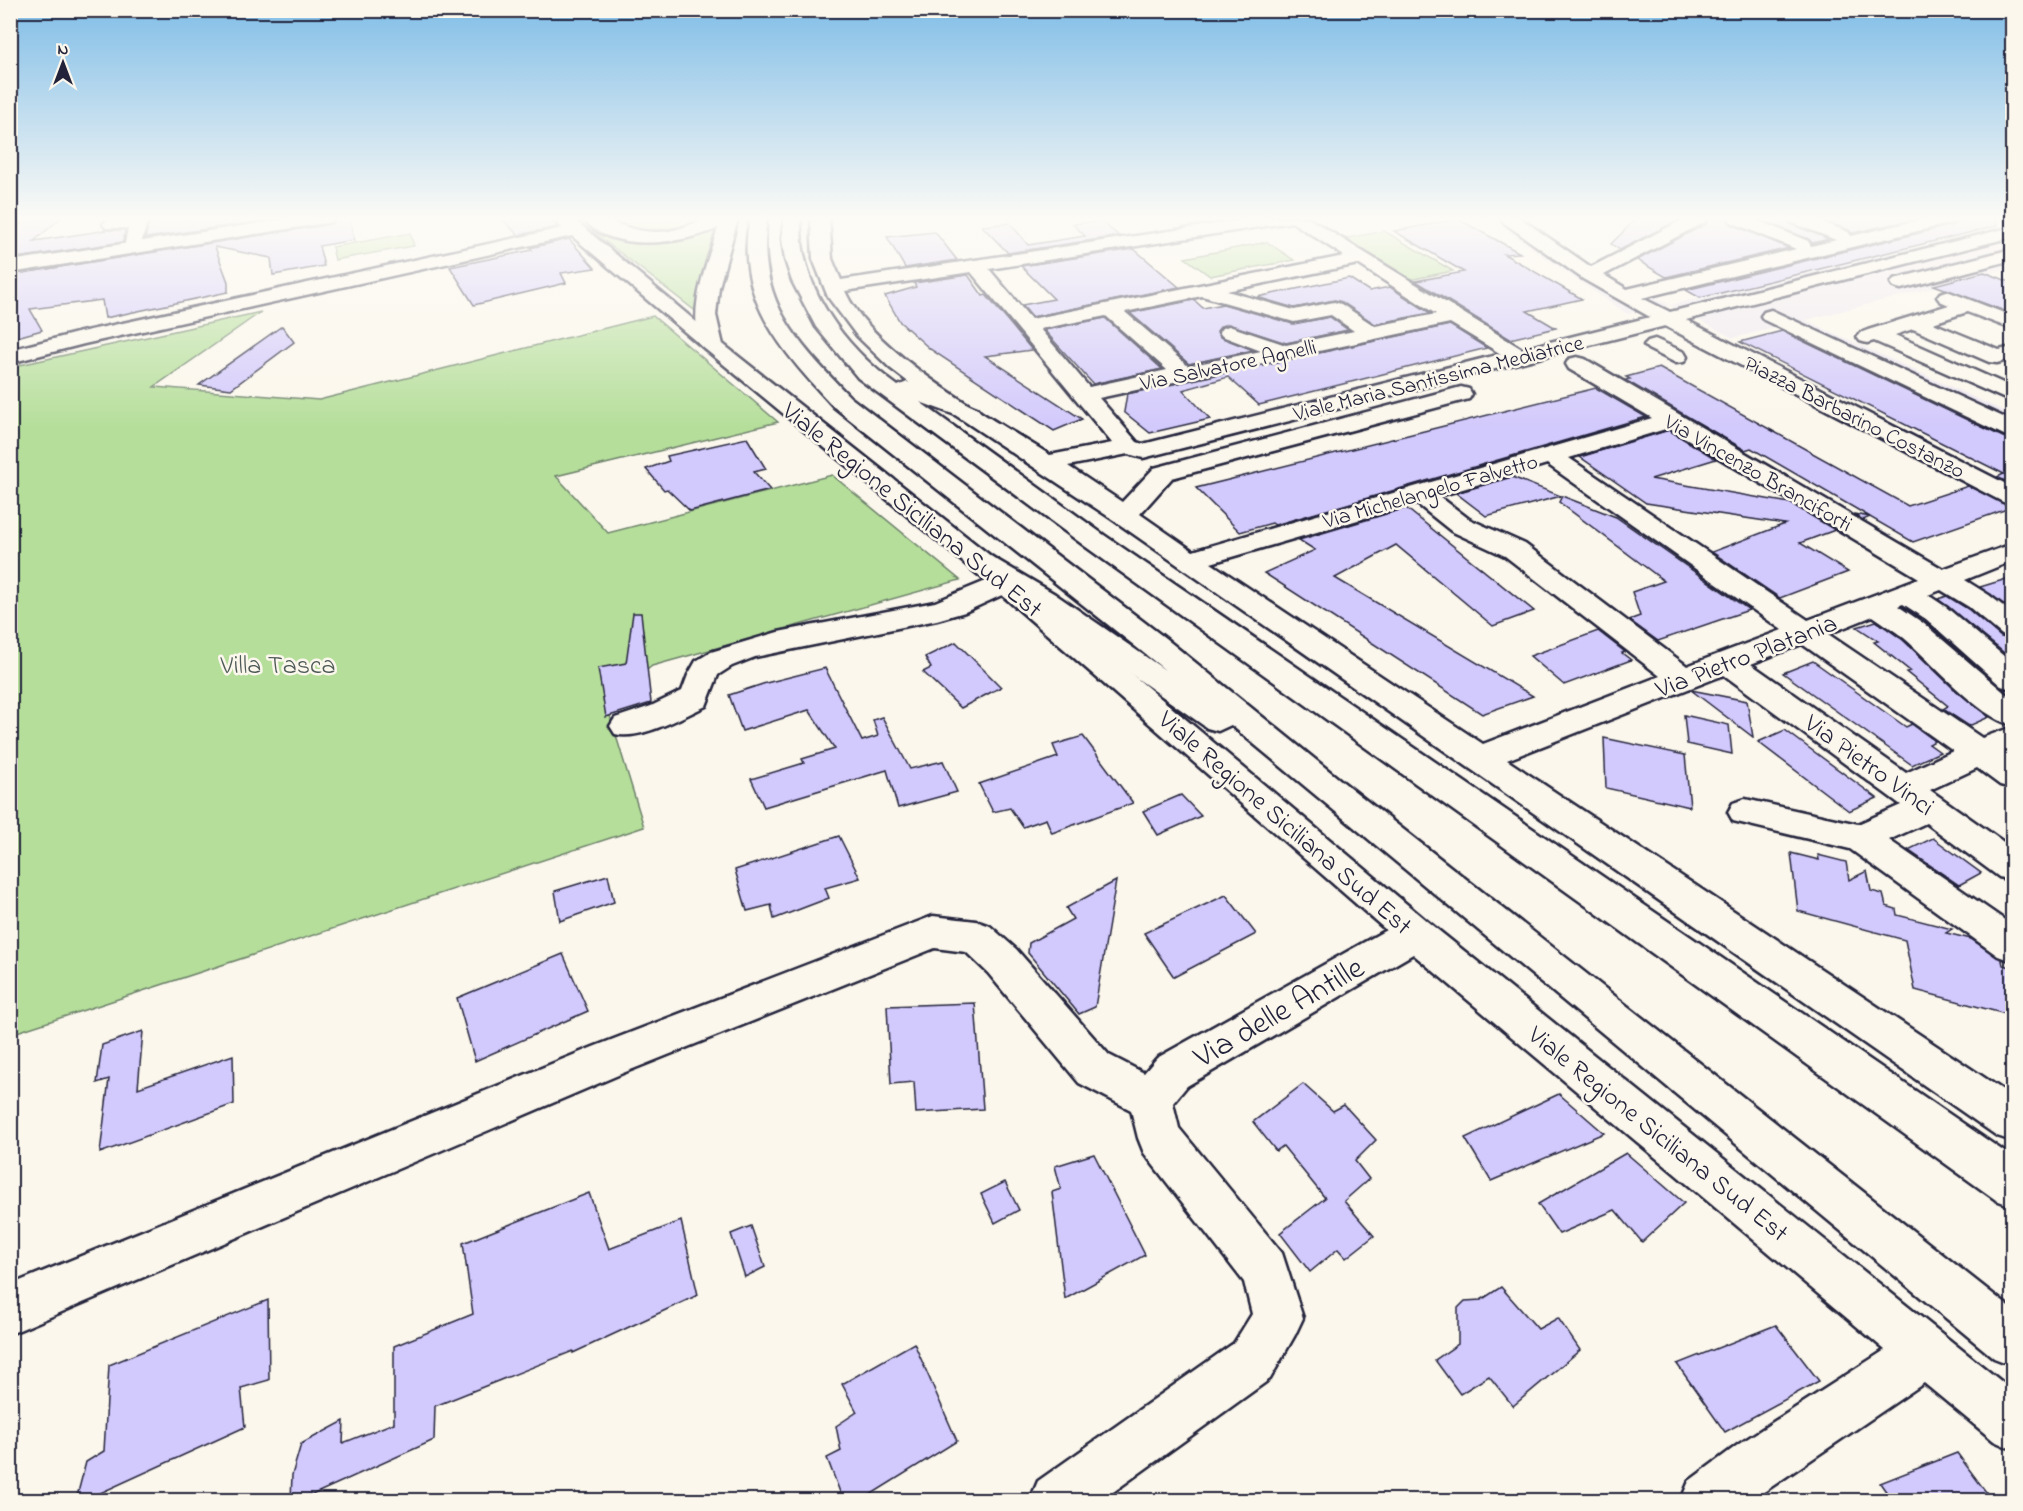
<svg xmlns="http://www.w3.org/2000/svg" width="2023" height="1511" font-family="'Indie Flower',sans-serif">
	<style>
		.built { fill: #efe9f1 }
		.green { fill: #b5de9a; stroke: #6c806a; stroke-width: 1.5 }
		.building { fill: #d2c9fc; stroke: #22223b; stroke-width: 1.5 }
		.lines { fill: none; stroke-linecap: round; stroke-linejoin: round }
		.minor-casing { stroke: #22223b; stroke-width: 5 }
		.major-casing { stroke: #22223b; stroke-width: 5 }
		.minor { fill: #fbf7ec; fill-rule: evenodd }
		.major { fill: #fbf7ec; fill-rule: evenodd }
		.labels { text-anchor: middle; stroke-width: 5; stroke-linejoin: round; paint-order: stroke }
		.far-street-label { font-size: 22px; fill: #22223b; stroke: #fbf7ec }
		.street-label { font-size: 26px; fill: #22223b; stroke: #fbf7ec }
		.park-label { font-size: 26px; fill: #4e5a58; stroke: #fbf7ec }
		.near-street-label { font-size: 32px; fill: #22223b; stroke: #fbf7ec }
	</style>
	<rect width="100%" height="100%" fill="#fbf7ec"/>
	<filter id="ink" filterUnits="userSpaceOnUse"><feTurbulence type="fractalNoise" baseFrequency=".0167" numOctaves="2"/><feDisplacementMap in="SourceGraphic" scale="12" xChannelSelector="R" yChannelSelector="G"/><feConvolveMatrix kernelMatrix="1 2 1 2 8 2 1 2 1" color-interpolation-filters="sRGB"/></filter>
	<g filter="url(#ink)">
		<polygon class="built" points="1487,218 1526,218 1591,265 1683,218 1711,218 1607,276 1670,305 2005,224 2012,226 2012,268 1806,320 2012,415 2012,429 2001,433 1779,327 1733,338 1670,305 1627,314"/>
		<g class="green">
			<path d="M605,218H717C682,228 637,240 605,218Z"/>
			<polygon points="718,228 699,290 698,313 592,231 611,237"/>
			<polygon points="1384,231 1453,271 1409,280 1342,239"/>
			<polygon points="410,233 414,246 335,260 332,247"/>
			<polygon points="1267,242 1294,260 1210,276 1185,258"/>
			<polygon points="261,312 154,387 319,400 653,316 778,422 556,476 608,533 832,475 960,580 652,666 606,703 644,827 11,1034 10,374 20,365"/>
		</g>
		<g class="building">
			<polygon points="28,218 61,218 34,241 108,230 125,230 123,242 10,259 10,232"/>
			<polygon points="176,218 282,218 145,238 149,224 153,223 153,221"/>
			<polygon points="336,218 350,218 354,240 319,246 324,266 273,275 271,258 215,247 228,282 228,292 105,318 102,300 30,309 42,330 10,339 10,275 331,224"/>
			<polygon points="501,218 549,218 558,227 518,235"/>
			<polygon points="1637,218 1682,218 1620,250 1611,244"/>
			<polygon points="1709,218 1727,218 1730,224 1789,248 1666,277 1637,260 1706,224"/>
			<polygon points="1756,218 1787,218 1790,224 1829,239 1812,243 1809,239"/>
			<polygon points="1816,218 1921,218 1852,233 1849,230"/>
			<polygon points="1960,218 1996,218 1997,226 1700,298 1686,290 1956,224"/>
			<polygon points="1458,219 1520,253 1504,254 1582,299 1527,311 1556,328 1510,339 1416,281 1464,272 1394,231"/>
			<polygon points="1101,221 1119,236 1008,253 982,226 1010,223 1028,245 1085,236 1073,224"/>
			<polygon points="935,232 957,260 905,268 887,237"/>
			<polygon points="569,239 595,268 561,273 566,283 474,305 450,267 532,250 530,248"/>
			<polygon points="1134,249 1179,287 1032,317 1022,305 1054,299 1021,266"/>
			<polygon points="1984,272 2013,283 2013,314 1934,285"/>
			<polygon points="968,275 983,296 986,295 1032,350 985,356 1082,419 1054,431 930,349 900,322 885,296 916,287 914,283"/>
			<polygon points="1349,278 1369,291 1390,287 1430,313 1375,324 1342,302 1335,300 1294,308 1257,297"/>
			<polygon points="1194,300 1203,308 1223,304 1293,324 1330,317 1348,330 1286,343 1228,324 1221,326 1217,331 1220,337 1253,350 1189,364 1130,313"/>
			<polygon points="1105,318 1162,369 1093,384 1044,330"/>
			<polygon points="1450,325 1487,348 1259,405 1228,377 1183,390 1210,419 1150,433 1124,412 1127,394"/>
			<polygon points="282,326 294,342 231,389 199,385"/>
			<polygon points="1782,331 2003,437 2013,439 2013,485 1997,477 2004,474 1740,342"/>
			<polygon points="1659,368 1908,506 1968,486 2013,507 1913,542 1870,517 1863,520 1854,514 1870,517 1751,448 1745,450 1625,380 1630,379 1626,377"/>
			<polygon points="1596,388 1646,417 1275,525 1272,523 1240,532 1196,488"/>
			<polygon points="1669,430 1716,459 1651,479 1790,503 1835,530 1800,543 1848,572 1780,598 1712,552 1785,524 1646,503 1580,457"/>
			<polygon points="747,438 766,469 754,472 770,490 690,511 667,489 664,490 646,469 669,461 667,456"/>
			<polygon points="1512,477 1561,496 1486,516 1456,493"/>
			<polygon points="1562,496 1616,517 1749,610 1658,641 1629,620 1640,616 1632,592 1664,581 1559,502"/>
			<polygon points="1406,508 1534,611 1493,626 1396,545 1335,578 1533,696 1482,714 1264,573 1315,550 1299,540"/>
			<polygon points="2013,577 2013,611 1980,587"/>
			<polygon points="1947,596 1968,609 2001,637 2013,639 2013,660 1938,599"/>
			<polygon points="633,613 641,613 651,703 606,717 598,668 626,663"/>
			<polygon points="1876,621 1903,640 1954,689 1989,717 1969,726 1943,709 1948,706 1906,672 1910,671 1874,642 1878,641 1857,627"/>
			<polygon points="1598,631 1625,652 1622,653 1631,660 1564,685 1530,656"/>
			<polygon points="956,642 1001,687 961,708 923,672 931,668 925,657"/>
			<polygon points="1813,661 1906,727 1912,724 1935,741 1929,744 1940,752 1912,765 1783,673"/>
			<polygon points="825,668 862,741 878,736 873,720 882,717 910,769 943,761 957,792 898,808 887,770 764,807 751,779 804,763 802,759 835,749 809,710 742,731 729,695 766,683"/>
			<polygon points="1691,690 1747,701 1753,737"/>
			<polygon points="1684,715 1729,725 1732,754 1687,744"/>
			<polygon points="1785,730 1809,748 1877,798 1849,811 1758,742"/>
			<polygon points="1083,736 1133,803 1052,833 1046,819 1023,827 1010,808 993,812 979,784 1058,757 1053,745"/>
			<polygon points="1604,738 1685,755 1690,807 1606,788"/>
			<polygon points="1181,795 1201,816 1158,835 1143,811"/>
			<polygon points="839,836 860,878 825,888 829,898 774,919 771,905 747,911 735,870"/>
			<polygon points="1933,838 1981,873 1959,885 1908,850"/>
			<polygon points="1791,853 1819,860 1818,855 1846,862 1849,880 1867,871 1871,891 1883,894 1886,906 1896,909 1897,915 1952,929 1946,933 1971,939 2002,960 2003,965 2010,967 2013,975 2013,1016 1915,990 1905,940 1798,911"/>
			<polygon points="608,875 614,902 560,921 555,891"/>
			<polygon points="1116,881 1095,1007 1079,1014 1028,953 1029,943 1073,919 1066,908"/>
			<polygon points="1226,895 1256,934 1174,977 1144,933"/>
			<polygon points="563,954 588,1011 475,1061 457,998"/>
			<polygon points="975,1003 983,1109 916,1113 914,1082 891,1084 887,1006"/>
			<polygon points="143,1031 138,1088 233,1055 234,1104 100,1153 109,1079 97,1083 102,1045"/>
			<polygon points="1303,1084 1333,1111 1344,1105 1376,1140 1355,1161 1369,1179 1344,1201 1374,1236 1346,1258 1338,1249 1310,1272 1280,1233 1325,1198 1283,1146 1276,1151 1253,1122"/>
			<polygon points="1559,1094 1604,1133 1491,1181 1465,1138"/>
			<polygon points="1626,1153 1684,1203 1642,1242 1615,1210 1559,1234 1538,1204"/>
			<polygon points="1094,1154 1145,1255 1065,1299 1052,1192 1061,1189 1055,1166"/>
			<polygon points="1005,1182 1019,1210 995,1223 981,1194"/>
			<polygon points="589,1193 609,1249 681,1221 698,1295 573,1353 573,1351 435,1406 434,1440 301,1500 291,1500 292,1475 301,1444 344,1421 343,1443 394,1423 394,1346 473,1314 463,1243"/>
			<polygon points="751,1226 765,1267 745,1277 731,1234"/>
			<polygon points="1501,1287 1538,1329 1558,1318 1580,1350 1513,1406 1489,1376 1460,1394 1435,1360 1458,1344 1458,1308 1465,1301 1481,1300"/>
			<polygon points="268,1300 269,1380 241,1388 245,1427 85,1500 76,1500 86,1462 104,1451 109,1365"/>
			<polygon points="1776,1325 1819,1381 1725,1432 1677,1364"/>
			<polygon points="914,1343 957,1441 862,1500 843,1500 827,1458 841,1451 836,1426 857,1412 842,1384"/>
			<polygon points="1957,1453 1992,1500 1892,1500 1880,1483"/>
		</g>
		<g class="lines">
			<g class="minor-casing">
				<g id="minor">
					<polygon points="109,218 144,218 147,222 139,252 127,252 124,248 128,228 106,228 103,224"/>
					<path d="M553,218H571L582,226L719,341L992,557L1428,922L2012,1390V1449L1994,1441L1924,1383L1752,1500H1681L1689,1481L1739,1444L1885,1350L1413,954L1187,1086L1173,1103L1179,1128L1282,1253L1303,1318L1295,1335L1270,1379L1102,1500H1030L1038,1481L1234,1343L1252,1314L1244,1282L1144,1153L1138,1138L1131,1110L1079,1083L988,973L966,952L935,948L623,1073L10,1334V1285L593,1047L933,916L976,921L990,926L1016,949L1109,1055L1144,1073L1157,1058L1386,930L1002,595L965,612L937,620L755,657L732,666L718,675L706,706C682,717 640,741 615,734L610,726L615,718L651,706L682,691L688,675L696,661L711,652L778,632L935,602L986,581L705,349L572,236L84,344L10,363V350L81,332L562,228Z"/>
					<path d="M811,218H829L832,259L841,280L1256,218H1308L1522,349L1650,317L1583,279L1503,222L1501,218H1520L1591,267L1686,218H1707L1705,222L1604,275L1627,289L1796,249L1731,222L1729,218H1751L1808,241L1811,246L1836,240L1791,222L1789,218H1811L1848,232L1851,236L1929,218H1958L1955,222L1642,298L1670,312L2012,227V237L1686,320L2012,487V505L2003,502L1665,326L1143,458L1128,454L1068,466L1122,502L1154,468L1461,387L1469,389L1472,394L1469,399L1172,478L1140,514L1193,551L1652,418L1569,369L1566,364L1569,359L1577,357L1585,359L1943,569L2012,544V561L1965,580L1989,595L2012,613V637L2002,635L1969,607L1941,590L1928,595L1946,607L2012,663V689L2001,686L1926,619L1903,604L1898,606L1923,623L2012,699V725C1978,717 1932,662 1904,638C1894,630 1883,623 1873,616L1828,634L1982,738L2012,727V751L2005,755L2012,760V788L2000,785L1977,768L1930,790L2012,848V881L1999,877L1926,823L1889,840L2012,925V961L1998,956L1850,849L1733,821L1728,812L1733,803L1745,799L1858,824L1901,805L1724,675L1507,760L2012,1096V1141L1997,1136L1109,517L928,397L890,368L857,336L828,297L813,259ZM1292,222L1344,256L1031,319L989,269ZM1358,264L1436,314L1375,326L1341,304L1334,302L1294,310L1227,291ZM971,272L1112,443L1050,455C993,419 872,353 845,291ZM1202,296L1294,322L1331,315L1354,331L1286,345L1229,326L1222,328L1219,332L1222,336L1261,351L1188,366L1125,312ZM1106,316L1167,370L1089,387L1040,329ZM1450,323L1501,354L1143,444L1137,442L1099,398ZM1669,428L1919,578L1808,620L1569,458ZM1547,464L1782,630L1687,666L1525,544L1469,519L1439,496ZM1416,503L1451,531L1505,556L1660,676L1483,744L1211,563ZM1802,644L1953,751L1906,773L1751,664Z"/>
					<polygon points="2012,249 2012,260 1901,289 1894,287 1891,283 1894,279"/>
					<polygon points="1947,291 2012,316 2012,329 1967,312 1933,323 1999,350 2012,347 2012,359 1997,363 1989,362 1913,329 1895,335 2012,387 2012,402 1874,341 1867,343 1860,341 1857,337 1860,333 1868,330 1949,305 1940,301 1937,297 1940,293"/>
					<polygon points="1771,310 2012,421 2012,437 2004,435 1764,320 1761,316 1764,312"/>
					<polygon points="1655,339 1684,352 1687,357 1684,362 1676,363 1648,349 1644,345 1648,341"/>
				</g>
			</g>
			<g class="major-casing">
				<g id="major">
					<polygon points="294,218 334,218 331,222 325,223 10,273 10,261"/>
					<path d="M583,218C609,216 626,232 656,232C676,232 691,224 710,218C718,216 730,218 738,218L719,287L716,315L723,345L719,349L712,351L705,349C683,319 708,260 718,228C684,244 609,254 583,218Z"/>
					<path d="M750,218H767C756,301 796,341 850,397L1165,638L1343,782L2012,1309V1365L1994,1358L1231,725L1218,731L1207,728L1035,606L972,569L968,563L972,557L982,555L992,557L1055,594L1165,670L834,407C783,352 733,298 750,218Z"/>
					<path d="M784,218H801C798,287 844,347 898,386L907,382L915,384L977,408L981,413L977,418L969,420L920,402L1104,535L2012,1157V1206L1996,1200L1086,547L858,378L816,327L792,281L785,260L782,239Z"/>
				</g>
			</g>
			<use href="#minor" class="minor"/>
			<use href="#major" class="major"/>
		</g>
	</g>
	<linearGradient id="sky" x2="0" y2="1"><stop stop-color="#80bde7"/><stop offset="0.51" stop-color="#fdfbf6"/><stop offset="1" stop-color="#fdfbf6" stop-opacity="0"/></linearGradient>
	<rect width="2023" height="429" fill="url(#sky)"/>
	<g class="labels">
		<g class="far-street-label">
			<text transform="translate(1228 364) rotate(-12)" y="8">Via Salvatore Agnelli</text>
			<text transform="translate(1438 377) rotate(-14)" y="8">Viale Maria Santissima Mediatrice</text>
			<text transform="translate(1855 416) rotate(27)" y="8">Piazza Barbarino Costanzo</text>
			<text transform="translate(1759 472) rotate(30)" y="8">Via Vincenzo Branciforti</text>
			<text transform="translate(1430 490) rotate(-16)" y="8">Via Michelangelo Falvetto</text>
		</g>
		<g class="street-label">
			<text transform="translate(913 509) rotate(39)" y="9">Viale Regione Siciliana Sud Est</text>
			<text transform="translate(1746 655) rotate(-21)" y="9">Via Pietro Platania</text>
			<text transform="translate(1870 764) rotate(36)" y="9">Via Pietro Vinci</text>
			<text transform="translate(1286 822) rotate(41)" y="9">Viale Regione Siciliana Sud Est</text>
			<text transform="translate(1659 1133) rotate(39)" y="9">Viale Regione Siciliana Sud Est</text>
		</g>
		<g class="park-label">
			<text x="278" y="673">Villa Tasca</text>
		</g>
		<g class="near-street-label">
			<text transform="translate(1278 1011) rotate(-30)" y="11">Via delle Antille</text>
		</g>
	</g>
	<rect width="2023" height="1511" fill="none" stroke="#fbf7ec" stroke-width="36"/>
	<rect x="18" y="18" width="1987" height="1475" fill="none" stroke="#22223b" stroke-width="2" filter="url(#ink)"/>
	<g transform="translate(63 63)" stroke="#fbf7ec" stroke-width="4.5" paint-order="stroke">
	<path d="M0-4.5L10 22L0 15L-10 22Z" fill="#22223b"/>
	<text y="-9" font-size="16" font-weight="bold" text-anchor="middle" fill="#22223b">N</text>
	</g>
</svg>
